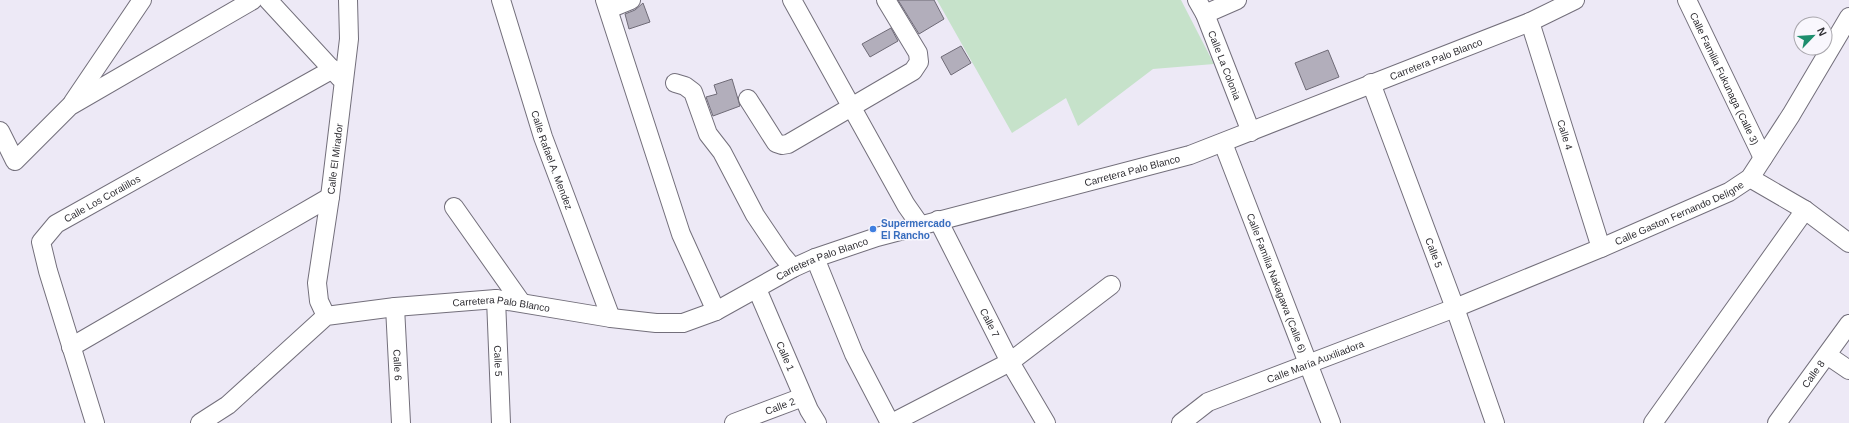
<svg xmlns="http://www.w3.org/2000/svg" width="1849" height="423" font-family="Arial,sans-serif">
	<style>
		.green { fill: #c6e2ca }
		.building { fill: #b2aebb; stroke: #6f6b77 }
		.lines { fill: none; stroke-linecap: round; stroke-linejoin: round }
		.minor-casing { stroke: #736f7b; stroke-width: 20 }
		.minor { stroke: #fff; stroke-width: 18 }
		.shop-dot { fill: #3f7fe0; stroke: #f9f7fd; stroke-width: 1.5 }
		.labels { text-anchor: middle; stroke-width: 3; stroke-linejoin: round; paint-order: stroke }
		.street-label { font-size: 10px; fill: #302f34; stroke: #f9f7fd }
		.shop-label { font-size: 10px; font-weight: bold; fill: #366cbe; stroke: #f9f7fd; text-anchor: start }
	</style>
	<rect width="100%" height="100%" fill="#ede9f6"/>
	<polygon class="green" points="937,0 1181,0 1214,64 1153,69 1078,126 1066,98 1012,133"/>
	<g class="building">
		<polygon points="898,0 934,0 944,19 919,34"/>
		<polygon points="643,3 650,22 629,29 625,14 635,10"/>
		<polygon points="891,28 898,41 870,57 862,44"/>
		<polygon points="961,46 971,63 951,75 941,57"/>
		<polygon points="1328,50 1339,77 1306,90 1295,63"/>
		<polygon points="732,79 740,106 713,116 706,97 717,94 714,85"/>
	</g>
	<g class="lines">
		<g class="minor-casing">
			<g id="minor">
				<polyline points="268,0 340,78"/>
				<path id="s1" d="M501,0L543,137L611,318"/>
				<polyline points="605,0 681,234 716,311"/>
				<polyline points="792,0 906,205 920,225"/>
				<path id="s2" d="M1197,0L1205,14L1251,132"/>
				<path id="s3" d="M1687,0L1763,158"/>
				<polyline points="609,9 631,0"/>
				<polyline points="1205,14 1237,0"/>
				<path id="s4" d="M1530,22L1601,248"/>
				<polyline points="675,83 685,86 693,92 708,134 722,152 755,215 782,255 793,268"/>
				<path id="s5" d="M1371,83L1455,308L1495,423"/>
				<polyline points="748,99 776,143 782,145 788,144 913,71 919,62 918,53 886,0"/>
				<polyline points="73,102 142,0"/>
				<polyline points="0,131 15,161 70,106 253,0"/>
				<path id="s6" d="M1223,143L1331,423"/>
				<polyline points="1750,178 1805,210 1849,243"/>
				<polyline points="454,207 521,302"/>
				<path id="s7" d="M938,220L1010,362L1046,423"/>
				<polyline points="815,258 854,354 890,423"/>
				<path id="s8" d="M757,289L809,410L817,423"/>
				<path id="s9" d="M496,299L501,423"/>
				<path id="s10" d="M395,307L401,423"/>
				<path id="s11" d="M326,316L319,301L317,283L330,197L349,39L348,0"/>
				<polyline points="71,347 330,197"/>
				<polyline points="1827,355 1849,370"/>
				<path id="s12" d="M95,423L48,271L41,242L56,224L333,69"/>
				<path id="s13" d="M200,423L228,405L326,316L395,307L496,299L611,318L656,323H683L716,311L793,268L815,258L877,237L1190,155L1530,22L1575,0"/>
				<path id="s14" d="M734,423L803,397"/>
				<polyline points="892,423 1010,362 1111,285"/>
				<path id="s15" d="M1181,423L1208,402L1455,308L1601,248L1729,192L1750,178L1791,115L1849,17"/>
				<polyline points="1653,423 1805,210"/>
				<path id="s16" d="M1777,423L1849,324"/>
			</g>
		</g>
		<use href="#minor" class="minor"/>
	</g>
	<circle class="shop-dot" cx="873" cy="229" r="4"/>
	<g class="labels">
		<g class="street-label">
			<text dy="4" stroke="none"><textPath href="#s13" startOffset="1326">Carretera Palo Blanco</textPath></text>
			<text dy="4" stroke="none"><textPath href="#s2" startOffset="71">Calle La Colonia</textPath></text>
			<text dy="4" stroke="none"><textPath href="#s3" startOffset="87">Calle Familia Fukunaga (Calle 3)</textPath></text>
			<text dy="4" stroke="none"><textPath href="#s4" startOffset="118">Calle 4</textPath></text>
			<text dy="4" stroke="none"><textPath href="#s11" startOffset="160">Calle El Mirador</textPath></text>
			<text dy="4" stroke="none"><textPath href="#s1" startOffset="168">Calle Rafael A. Mendez</textPath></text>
			<text dy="4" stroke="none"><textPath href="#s13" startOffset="1002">Carretera Palo Blanco</textPath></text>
			<text dy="4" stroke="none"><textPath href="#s12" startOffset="265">Calle Los Coralillos</textPath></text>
			<text dy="4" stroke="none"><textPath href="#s15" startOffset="542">Calle Gaston Fernando Deligne</textPath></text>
			<text dy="4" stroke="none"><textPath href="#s5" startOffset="181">Calle 5</textPath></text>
			<text dy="4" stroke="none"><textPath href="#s13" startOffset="679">Carretera Palo Blanco</textPath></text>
			<text dy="4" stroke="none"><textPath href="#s6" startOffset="150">Calle Familia Nakagawa (Calle 6)</textPath></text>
			<text dy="4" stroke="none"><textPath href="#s13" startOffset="342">Carretera Palo Blanco</textPath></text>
			<text dy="4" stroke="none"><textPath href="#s7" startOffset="115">Calle 7</textPath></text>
			<text dy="4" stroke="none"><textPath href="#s8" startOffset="73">Calle 1</textPath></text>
			<text dy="4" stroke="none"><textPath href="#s9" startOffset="62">Calle 5</textPath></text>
			<text dy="4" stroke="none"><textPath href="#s15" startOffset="149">Calle María Auxiliadora</textPath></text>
			<text dy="4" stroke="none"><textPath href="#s10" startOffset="58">Calle 6</textPath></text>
			<text dy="4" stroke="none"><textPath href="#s16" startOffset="61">Calle 8</textPath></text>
			<text dy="4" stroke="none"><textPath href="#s14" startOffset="49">Calle 2</textPath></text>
		</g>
		<g class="shop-label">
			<text x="881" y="227">Supermercado<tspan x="881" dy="12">El Rancho</tspan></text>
		</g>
	</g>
	<g transform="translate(1813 36) rotate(65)"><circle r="19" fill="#f9f7fd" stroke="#a9a7ad"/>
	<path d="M0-3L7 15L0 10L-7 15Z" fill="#1e8e6e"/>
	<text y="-6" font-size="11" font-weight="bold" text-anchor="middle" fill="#302f34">N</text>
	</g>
</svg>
